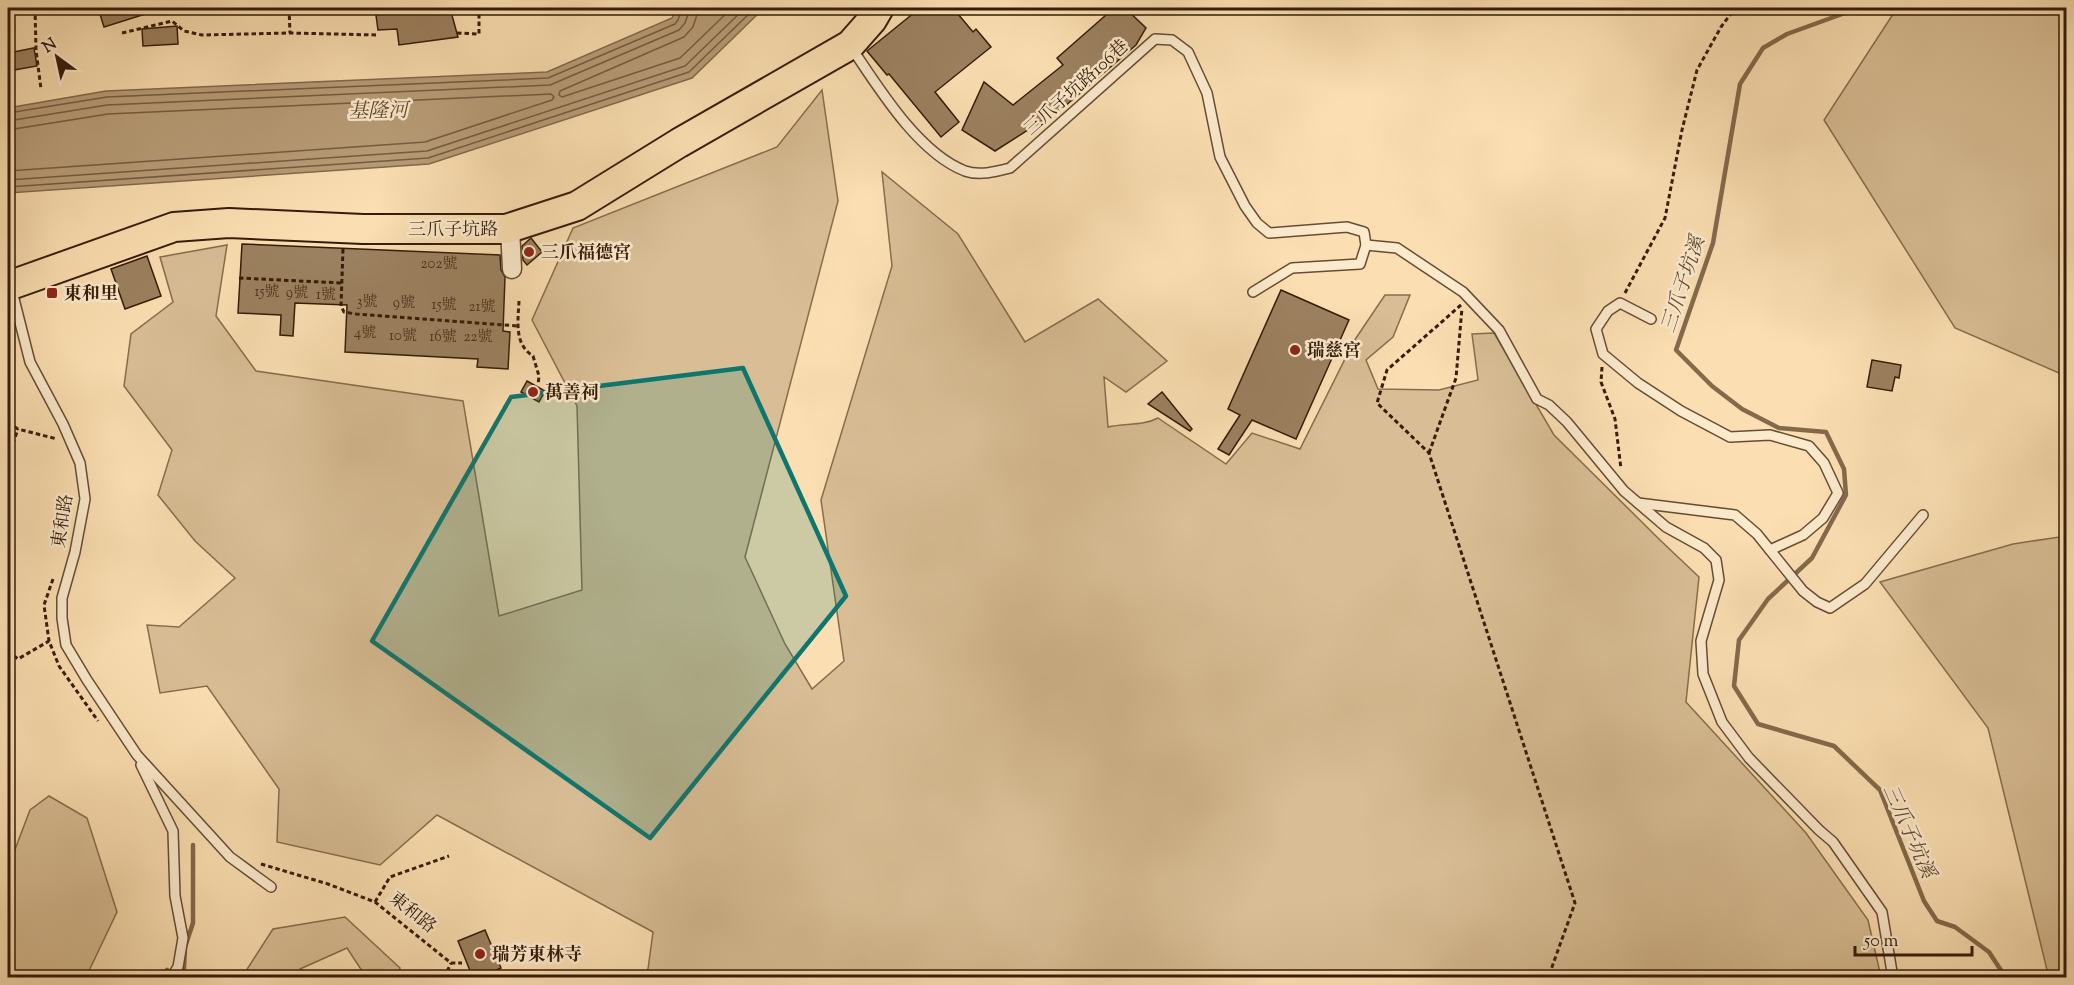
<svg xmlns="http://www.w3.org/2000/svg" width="2074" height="985" font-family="'Sorts Mill Goudy','Noto Serif TC',serif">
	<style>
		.green { fill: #d9be95; stroke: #876d4e; stroke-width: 1.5 }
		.water { fill: #b89d78; stroke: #84694b; stroke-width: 1.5 }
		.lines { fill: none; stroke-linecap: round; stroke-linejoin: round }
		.shore { stroke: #765c40; stroke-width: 1.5 }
		.stream { stroke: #84694b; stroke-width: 4.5 }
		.building { fill: #9c8160; stroke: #351c08; stroke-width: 1.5 }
		.lane-casing { stroke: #664d32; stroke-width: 12 }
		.street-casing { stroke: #664d32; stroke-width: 21 }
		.primary-casing { stroke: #351c08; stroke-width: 32 }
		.path { stroke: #351c08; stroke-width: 3; stroke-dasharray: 4.5 3; stroke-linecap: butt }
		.lane { stroke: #fceacd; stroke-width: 9 }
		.street { stroke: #fceacd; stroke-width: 18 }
		.primary { stroke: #fbdfb2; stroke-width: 28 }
		.marked { fill: #0f766e; fill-opacity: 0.2; stroke: #0f766e; stroke-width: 4.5; stroke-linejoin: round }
		.poi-dot { fill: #8f2418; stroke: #fceacd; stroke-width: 2 }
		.labels { text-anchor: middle; stroke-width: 5; stroke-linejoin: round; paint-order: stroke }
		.number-label { font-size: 15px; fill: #4f351e }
		.street-label { font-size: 18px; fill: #351c08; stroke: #fceacd }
		.poi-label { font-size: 18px; font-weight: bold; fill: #351c08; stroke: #fceacd; text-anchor: start }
		.water-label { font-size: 20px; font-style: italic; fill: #63492f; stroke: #fceacd }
	</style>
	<rect width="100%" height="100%" fill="#fbdfb2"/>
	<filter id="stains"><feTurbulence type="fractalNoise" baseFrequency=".00333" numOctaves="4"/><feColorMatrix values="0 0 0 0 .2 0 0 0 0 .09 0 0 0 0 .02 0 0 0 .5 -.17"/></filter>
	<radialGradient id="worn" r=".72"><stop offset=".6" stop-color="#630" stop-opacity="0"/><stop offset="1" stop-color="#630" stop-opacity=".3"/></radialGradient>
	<g class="green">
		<polygon points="1897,8 2066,8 2066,376 1955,328 1824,120"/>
		<path d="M822,90L838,201L745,557L785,644L812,689L844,661L821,500L892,266L882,172L958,234L1025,342L1098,299L1167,361L1126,392L1104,377L1108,427C1125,423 1143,426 1158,418L1226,464L1252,433L1300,449L1354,341L1385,295H1410L1393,337L1366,360L1378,389L1439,390L1478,380L1472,334L1494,333L1554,435L1660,540L1699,577L1686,702L1806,833L1868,920L1881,977H641L648,969L653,932L437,815L380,865L277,842L279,789L207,686L160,693L147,625L179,627L235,578L195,541L158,495L172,450L124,386L131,334L173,302L160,257L227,245L216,316L256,371L463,401L499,616L582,590L577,406L532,320L573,228L777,147Z"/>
		<polygon points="2066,536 2066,977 2049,978 1988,728 1880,582 2013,544"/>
		<polygon points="49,796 87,818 117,912 86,977 8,977 8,868 30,810"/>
		<polygon points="345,917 400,968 398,977 366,977 347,948 300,969 302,977 242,977 273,929"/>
	</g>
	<polygon class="water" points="677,8 764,8 692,78 429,164 8,193 8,108 106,91 547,72 672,18"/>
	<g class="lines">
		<g class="shore">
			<polyline points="699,8 693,27 684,37 560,91 559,95 562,97 680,58 732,8"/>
			<polyline points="8,113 107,97 548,78 675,24 678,20 682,8"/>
			<polyline points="8,121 107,105 550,85 679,30 685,23 690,8"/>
			<polyline points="8,130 108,114 551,94 554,97 552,100 425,142 8,171"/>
			<polyline points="8,180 427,151 685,66 745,8"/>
			<polyline points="8,187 428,158 689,72 755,8"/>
		</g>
		<g class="stream">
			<polyline points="1850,8 1845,13 1787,34 1763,48 1740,84 1713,243 1676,350 1712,386 1742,409 1779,428 1826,432 1844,469 1846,495 1812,558 1768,599 1739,640 1734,686 1758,724 1834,746 1880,790 1924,901 1937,921 1955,927 1989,952 2006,978"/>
			<polyline points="160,978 167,970"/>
			<polyline points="181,978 184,968 185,947 193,923 193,845"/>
		</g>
	</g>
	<g class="building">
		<polygon points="98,8 157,8 158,10 104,27"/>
		<polygon points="375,8 450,8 458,37 399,45 397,29 378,30"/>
		<polygon points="920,8 953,8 973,32 976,29 991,47 935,92 959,122 941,137 889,74 887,75 867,51"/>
		<polygon points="1114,8 1125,8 1146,28 1136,45 1064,107 995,151 962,130 984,82 1013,105 1063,65 1057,58"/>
		<polygon points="177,26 178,44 143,46 142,29"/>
		<polygon points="34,48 37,66 8,71 8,53"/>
		<polygon points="531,238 542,252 527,265 523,260 522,246"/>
		<polygon points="242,244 500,255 501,270 505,277 503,331 510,332 508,369 477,367 478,359 345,352 347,305 295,303 293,336 280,335 281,315 238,313"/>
		<polygon points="147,256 161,296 125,309 111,269"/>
		<polygon points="1281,290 1349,320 1296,439 1252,420 1229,455 1218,449 1240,415 1228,409"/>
		<polygon points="1872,360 1901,365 1899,378 1895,377 1892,391 1867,387"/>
		<polygon points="527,381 545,391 539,402 521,392"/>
		<polygon points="1162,392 1192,429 1190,431 1148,404"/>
		<polygon points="485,930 501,968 478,978 473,978 458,941"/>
	</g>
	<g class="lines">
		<g class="lane-casing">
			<g id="lane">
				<path d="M851,47C878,87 918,153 965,171C979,176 995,172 1010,168L1155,39L1172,40L1188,52L1207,93L1220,157L1245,206L1257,223L1269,233L1347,227L1364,232L1366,245L1360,264L1292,268L1253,292"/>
				<polyline points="1366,245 1397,248 1463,292 1499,330 1537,399 1549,405 1567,422 1624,491 1666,527 1704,548 1716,560 1719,580 1701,641 1703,674 1722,722 1749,758 1819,830 1833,842 1882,912 1893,978"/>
				<polyline points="11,287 30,362 63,424 80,463 85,499 75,552 62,598 62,618 66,645 87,680 137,755 230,857 271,887"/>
				<polyline points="1651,319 1620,303 1608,311 1596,329 1603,354 1638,383 1681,411 1730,437 1770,435 1809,446 1824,463 1838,493 1823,518 1803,535 1770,550"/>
				<polyline points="1638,503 1735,515 1757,534 1803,591 1817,602 1830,608 1865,584 1923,515"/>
				<polyline points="141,765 173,831 175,896 183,938 178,967 171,978"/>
			</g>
		</g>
		<g class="street-casing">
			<polyline id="street" points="510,228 512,269"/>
		</g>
		<g class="primary-casing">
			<polyline id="primary" points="8,286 174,227 229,223 363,229 506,229 577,206 679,143 850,45 872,20 879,8"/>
		</g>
		<g class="path">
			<polyline points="35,8 36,50 41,89"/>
			<polyline points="289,8 290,33"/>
			<polyline points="122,33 172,21 184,31 202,35 290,33 377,35"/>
			<polyline points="457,33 479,34 479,8"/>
			<polyline points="343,249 341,306 344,312 356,314 518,326"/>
			<polyline points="239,278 342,283"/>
			<polyline points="1625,293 1665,218 1682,130 1697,70 1721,27 1735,8"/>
			<path d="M519,301C518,322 514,344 533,356L539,376L538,385"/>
			<polyline points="1461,305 1387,370 1377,403 1429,453 1575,903 1548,978"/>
			<polyline points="1602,367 1601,382 1615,419 1621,469"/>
			<polyline points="8,423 18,429 57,439"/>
			<polyline points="1429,453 1456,378 1462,308"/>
			<polyline points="8,458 18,429"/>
			<polyline points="53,579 44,605 49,641 59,666 98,721"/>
			<polyline points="8,651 18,659 49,641"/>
			<polyline points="261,864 328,884 375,902 451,963 462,963"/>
			<polyline points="375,902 390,877 449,856"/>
			<polyline points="444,978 451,963"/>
		</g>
		<use href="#lane" class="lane"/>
		<use href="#street" class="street"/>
		<use href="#primary" class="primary"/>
	</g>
	<path class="marked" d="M743,368L846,596L650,838L372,641L511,397Z"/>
	<g class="poi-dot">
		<circle cx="529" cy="252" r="6"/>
		<rect x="46" y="287" width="12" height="12" rx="3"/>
		<circle cx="1295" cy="350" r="6"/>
		<circle cx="533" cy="392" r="6"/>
		<circle cx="480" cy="954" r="6"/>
	</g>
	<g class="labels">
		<g class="number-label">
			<text x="439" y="268">202號</text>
			<text x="267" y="296">15號</text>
			<text x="297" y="297">9號</text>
			<text x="326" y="299">1號</text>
			<text x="367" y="306">3號</text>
			<text x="404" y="307">9號</text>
			<text x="444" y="309">15號</text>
			<text x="482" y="311">21號</text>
			<text x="365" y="337">4號</text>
			<text x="403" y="340">10號</text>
			<text x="443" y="341">16號</text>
			<text x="478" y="341">22號</text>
		</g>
		<g class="street-label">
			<text transform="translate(1076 87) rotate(-42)" y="6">三爪子坑路106巷</text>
			<text x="453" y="235">三爪子坑路</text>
			<text transform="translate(62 521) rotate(-81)" y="6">東和路</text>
			<text transform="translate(413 912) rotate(39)" y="6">東和路</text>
		</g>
		<g class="poi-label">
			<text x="541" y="258">三爪福德宮</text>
			<text x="64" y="299">東和里</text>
			<text x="1307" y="356">瑞慈宮</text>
			<text x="545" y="398">萬善祠</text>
			<text x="492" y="960">瑞芳東林寺</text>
		</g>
		<g class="water-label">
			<text transform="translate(378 110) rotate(-1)" y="7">基隆河</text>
			<text transform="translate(1682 284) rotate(-72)" y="7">三爪子坑溪</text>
			<text transform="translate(1910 831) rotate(66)" y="7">三爪子坑溪</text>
		</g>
	</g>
	<rect width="2074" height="985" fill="none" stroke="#fbdfb2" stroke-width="30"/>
	<rect x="9" y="9" width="2056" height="967" fill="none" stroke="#351c08" stroke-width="3"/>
	<rect x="15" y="15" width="2044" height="955" fill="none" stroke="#351c08" stroke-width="1.5"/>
	<g transform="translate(57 57) rotate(327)" stroke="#fceacd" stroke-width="4.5" paint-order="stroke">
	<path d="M0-4.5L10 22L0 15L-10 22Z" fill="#351c08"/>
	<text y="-9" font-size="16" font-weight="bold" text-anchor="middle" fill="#351c08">N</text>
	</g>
	<path d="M1855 946v9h117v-9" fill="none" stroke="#351c08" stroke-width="3"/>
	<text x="1864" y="946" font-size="18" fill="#351c08" stroke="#fceacd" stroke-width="4.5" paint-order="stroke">50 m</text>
	<rect width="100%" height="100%" filter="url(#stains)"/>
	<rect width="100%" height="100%" fill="url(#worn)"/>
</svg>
